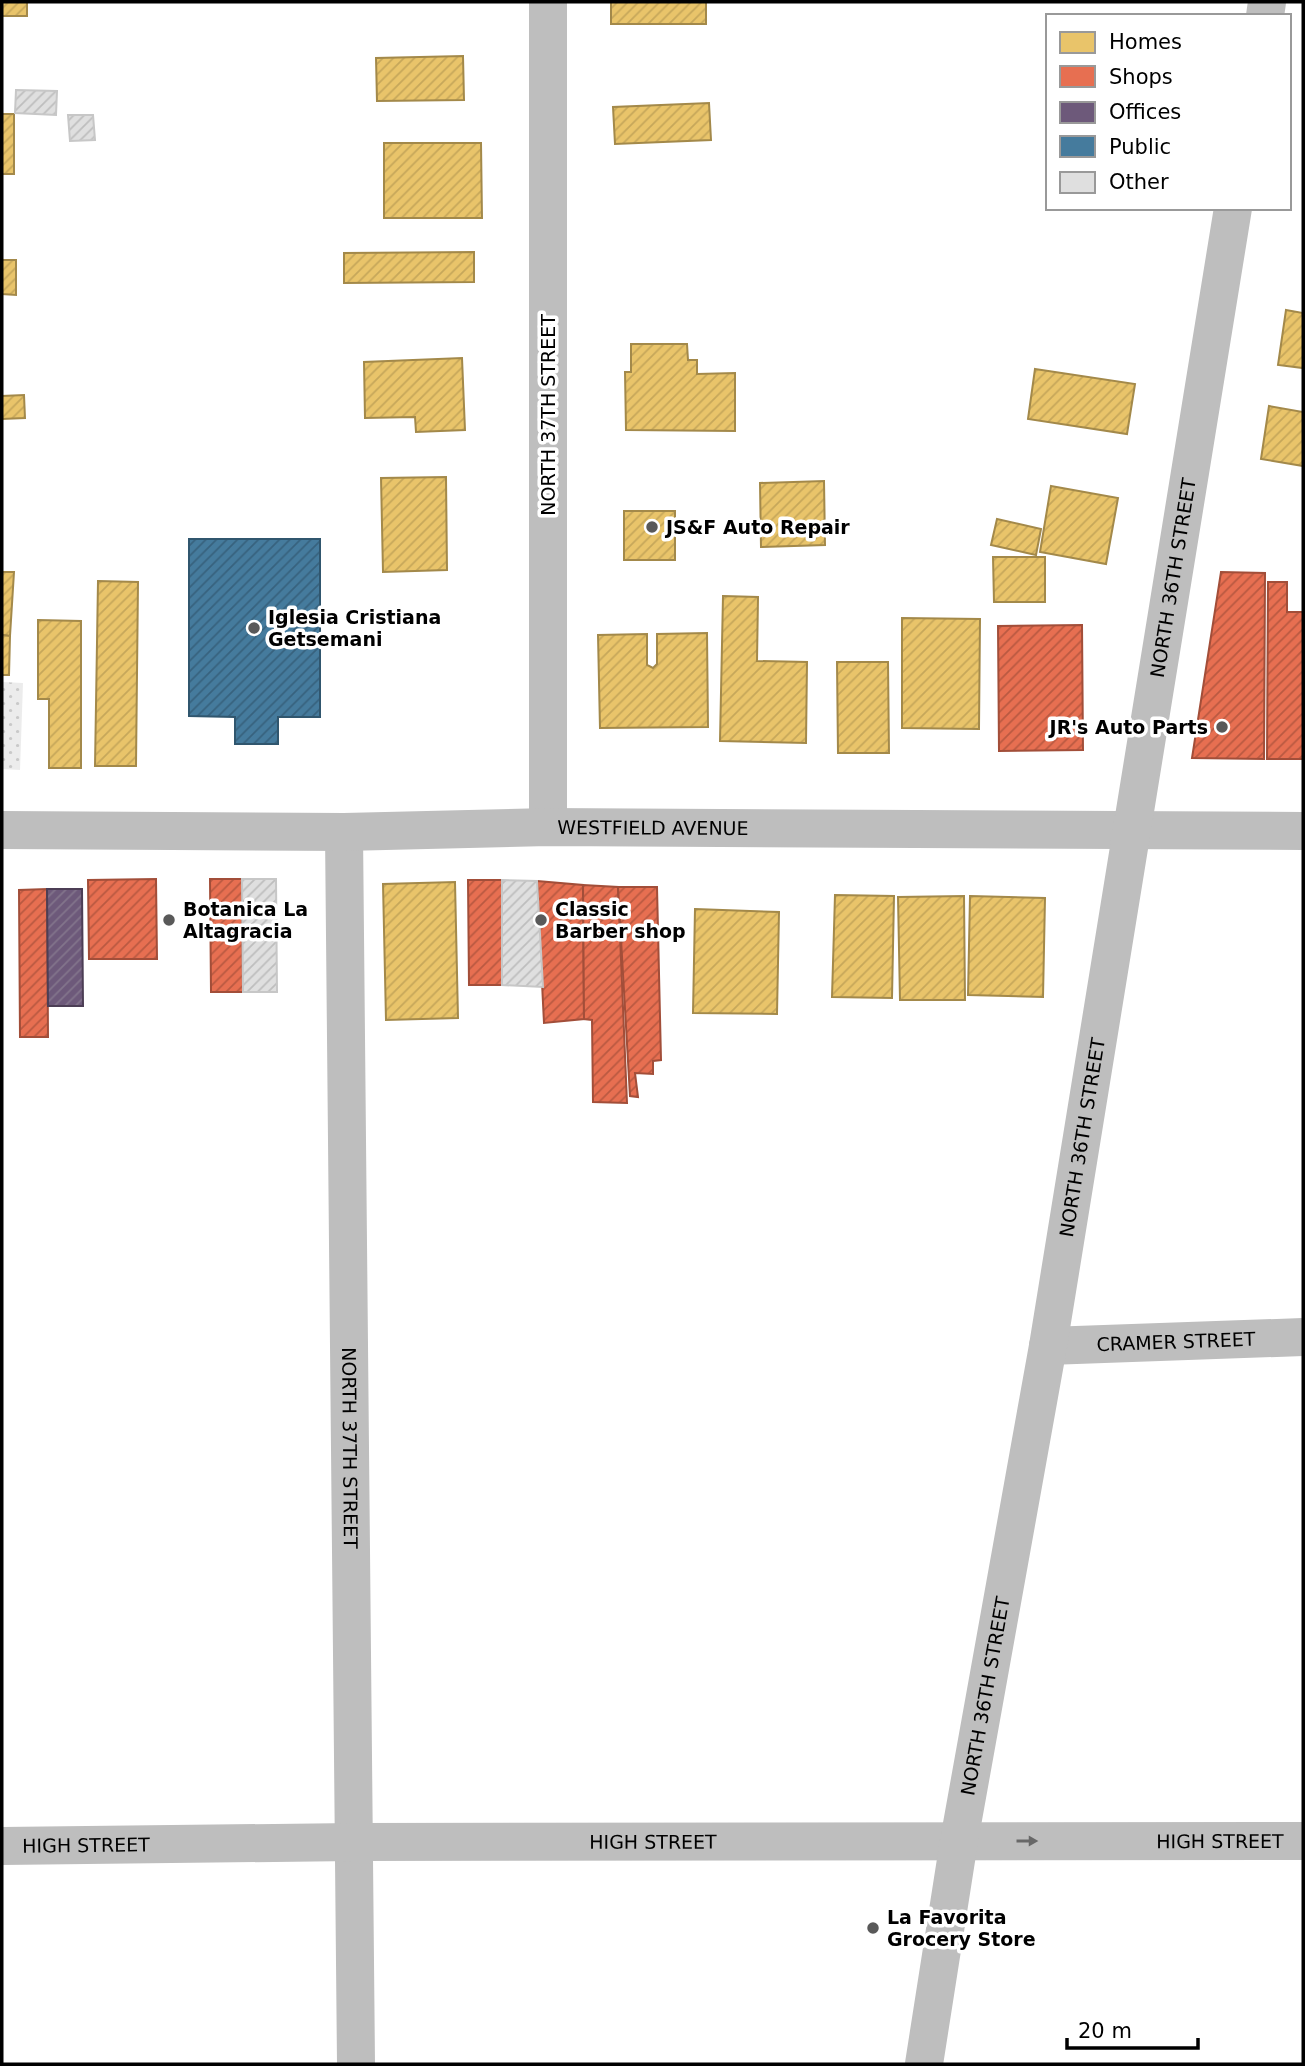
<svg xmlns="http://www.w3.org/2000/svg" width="1305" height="2066" font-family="'DejaVu Sans',sans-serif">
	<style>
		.garden { fill: url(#garden-dots) }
		.homes { fill: url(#homes-hatch); stroke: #a3894a; stroke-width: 2 }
		.shops { fill: url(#shops-hatch); stroke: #a24e39; stroke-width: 2 }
		.offices { fill: url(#offices-hatch); stroke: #4c3e55; stroke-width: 2 }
		.public { fill: url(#public-hatch); stroke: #30566e; stroke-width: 2 }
		.building { fill: url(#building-hatch); stroke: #c7c7c7; stroke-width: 2 }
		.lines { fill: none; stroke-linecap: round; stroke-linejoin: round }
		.minor { stroke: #bebebe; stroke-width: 38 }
		.tertiary { stroke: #bebebe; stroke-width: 38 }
		.oneway { fill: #686868 }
		.poi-dot { fill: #595959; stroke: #fff; stroke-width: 2.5 }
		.labels { text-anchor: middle; stroke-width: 7; stroke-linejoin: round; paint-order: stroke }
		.street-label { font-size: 19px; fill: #000; stroke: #fff }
		.poi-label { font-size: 19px; font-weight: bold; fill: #000; stroke: #fff; text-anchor: start }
	</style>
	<defs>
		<pattern id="garden-dots" width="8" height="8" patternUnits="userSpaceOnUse" patternTransform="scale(1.75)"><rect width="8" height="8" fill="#ececec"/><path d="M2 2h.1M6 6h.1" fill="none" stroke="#c9c9c9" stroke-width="1.8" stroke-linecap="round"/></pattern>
		<pattern id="homes-hatch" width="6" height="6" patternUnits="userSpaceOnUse" patternTransform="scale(1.75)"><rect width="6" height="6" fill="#e9c46a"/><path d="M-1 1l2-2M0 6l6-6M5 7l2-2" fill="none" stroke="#c6a75a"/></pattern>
		<pattern id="shops-hatch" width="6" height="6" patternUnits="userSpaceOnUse" patternTransform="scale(1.75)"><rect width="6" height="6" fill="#e76f51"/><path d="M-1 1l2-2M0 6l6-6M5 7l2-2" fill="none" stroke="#b95941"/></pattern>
		<pattern id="offices-hatch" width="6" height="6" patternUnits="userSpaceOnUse" patternTransform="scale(1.75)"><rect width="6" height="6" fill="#6d597a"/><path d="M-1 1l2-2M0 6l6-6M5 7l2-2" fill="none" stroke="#82748b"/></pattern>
		<pattern id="public-hatch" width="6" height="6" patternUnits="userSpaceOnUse" patternTransform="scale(1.75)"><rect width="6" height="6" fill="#457b9d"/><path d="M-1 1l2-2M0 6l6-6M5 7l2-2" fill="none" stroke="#37627e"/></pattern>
		<pattern id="building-hatch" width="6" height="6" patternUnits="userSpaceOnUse" patternTransform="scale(1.75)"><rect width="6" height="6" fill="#dfdfdf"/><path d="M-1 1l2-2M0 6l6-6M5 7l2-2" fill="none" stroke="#bebebe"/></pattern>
	</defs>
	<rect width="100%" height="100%" fill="#fff"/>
	<polygon class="garden" points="2,682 23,683 20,770 2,769"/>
	<g class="homes">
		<rect x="2" y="2" width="25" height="14"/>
		<rect x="611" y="2" width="95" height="22"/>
		<polygon points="463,56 464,100 377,101 376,58"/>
		<polygon points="709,103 711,140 615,144 613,107"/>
		<rect x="2" y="114" width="12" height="60"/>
		<polygon points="384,143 481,143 482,218 384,218"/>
		<polygon points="474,252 474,282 344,283 344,253"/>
		<polygon points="2,260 16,260 16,295 2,294"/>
		<polygon points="1286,310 1303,313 1303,368 1278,365"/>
		<polygon points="631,344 687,344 688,360 697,360 697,374 735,373 735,431 626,430 625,372 631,372"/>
		<polygon points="462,358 465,430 416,432 415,417 365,418 364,362"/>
		<polygon points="1035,369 1135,384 1127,434 1028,419"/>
		<polygon points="24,395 25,418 2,419 2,396"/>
		<polygon points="1269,406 1303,412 1303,466 1261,459"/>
		<polygon points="446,477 447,570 383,572 381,478"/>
		<polygon points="824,481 825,545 761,547 760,483"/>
		<polygon points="1051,486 1118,498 1106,564 1040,552"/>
		<rect x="624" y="511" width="51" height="49"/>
		<polygon points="997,519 1041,529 1036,555 991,545"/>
		<polygon points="993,557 1045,557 1045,602 994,602"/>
		<polygon points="2,572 14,572 10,636 2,635"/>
		<polygon points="98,581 138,582 136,766 95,766"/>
		<polygon points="723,596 758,597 757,661 807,662 806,743 720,741"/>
		<polygon points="902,618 980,619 979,729 902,728"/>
		<polygon points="38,620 81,621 81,768 49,768 49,699 38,699"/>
		<polygon points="707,633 708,727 600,728 598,635 647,634 647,665 653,668 657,664 657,634"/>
		<polygon points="2,635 10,636 9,675 2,675"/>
		<polygon points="837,662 888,662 889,753 838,753"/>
		<polygon points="455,882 458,1018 386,1020 383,884"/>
		<polygon points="835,895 894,896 892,998 832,997"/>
		<polygon points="964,896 965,1000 900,1000 898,897"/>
		<polygon points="970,896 1045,898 1043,997 968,995"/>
		<polygon points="695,909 779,912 777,1014 693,1013"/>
	</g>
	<g class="shops">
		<polygon points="1221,572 1265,573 1264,759 1192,758"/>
		<polygon points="1268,582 1287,582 1287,612 1303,612 1303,759 1267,759"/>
		<polygon points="1082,625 1083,750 999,751 998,626"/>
		<polygon points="156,879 157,959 89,959 88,880"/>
		<polygon points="210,879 242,879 243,992 211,992"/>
		<polygon points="468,880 502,880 502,985 469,985"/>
		<polygon points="537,881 583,885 584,1019 544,1023"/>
		<polygon points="583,885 618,887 627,1103 593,1102 592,1020 584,1019"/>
		<polygon points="618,887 657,887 661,1060 653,1061 653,1074 635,1073 638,1097 630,1096"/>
		<polygon points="47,889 48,1037 20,1037 19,890"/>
	</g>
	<polygon class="offices" points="47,889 82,889 83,1006 48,1006"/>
	<polygon class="public" points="189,539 320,539 320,717 278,717 278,744 235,744 235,717 189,716"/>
	<g class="building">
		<polygon points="16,90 57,91 56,115 15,113"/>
		<polygon points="68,115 93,115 95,140 70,141"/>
		<polygon points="242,879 276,879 277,992 243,992"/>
		<polygon points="502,880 537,881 543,987 502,985"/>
	</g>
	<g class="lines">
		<g class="minor">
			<polyline points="548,2 548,827"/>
			<path id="s1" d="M344,832L356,2064"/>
			<path id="s2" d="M1048,1346L1303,1337"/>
			<path id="s3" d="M2,1846L354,1842L1303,1841"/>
		</g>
		<g class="tertiary">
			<polyline points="1265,16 1267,2"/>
			<path id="s4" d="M2,830L344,832L548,827L1303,831"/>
			<path id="s5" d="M924,2064L959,1841L1048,1346L1233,208"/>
		</g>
	</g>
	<defs><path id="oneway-solid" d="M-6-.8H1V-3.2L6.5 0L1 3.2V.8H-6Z" transform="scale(1.75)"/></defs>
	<use class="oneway" href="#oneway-solid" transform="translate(1027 1841)"/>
	<g class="poi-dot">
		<circle cx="652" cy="527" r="7"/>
		<circle cx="254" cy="628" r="7"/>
		<circle cx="1222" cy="727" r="7"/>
		<circle cx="169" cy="920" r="7"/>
		<circle cx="541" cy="920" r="7"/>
		<circle cx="873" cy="1928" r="7"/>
	</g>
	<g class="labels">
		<g class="street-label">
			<text transform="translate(548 415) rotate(-90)" y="7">NORTH 37TH STREET</text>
			<text dy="7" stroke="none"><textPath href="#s5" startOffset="1507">NORTH 36TH STREET</textPath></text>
			<text dy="7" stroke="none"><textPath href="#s4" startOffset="651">WESTFIELD AVENUE</textPath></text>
			<text dy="7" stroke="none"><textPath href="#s5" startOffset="940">NORTH 36TH STREET</textPath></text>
			<text dy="7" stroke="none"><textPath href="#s2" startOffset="128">CRAMER STREET</textPath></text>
			<text dy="7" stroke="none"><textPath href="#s1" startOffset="616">NORTH 37TH STREET</textPath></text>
			<text dy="7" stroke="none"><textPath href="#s5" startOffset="373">NORTH 36TH STREET</textPath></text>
			<text dy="7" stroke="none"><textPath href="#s3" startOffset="651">HIGH STREET</textPath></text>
			<text dy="7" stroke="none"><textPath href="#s3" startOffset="1218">HIGH STREET</textPath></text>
			<text dy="7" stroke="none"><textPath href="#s3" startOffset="84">HIGH STREET</textPath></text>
		</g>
		<g class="poi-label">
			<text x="666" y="534">JS&amp;F Auto Repair</text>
			<text x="268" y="624">Iglesia Cristiana<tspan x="268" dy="22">Getsemani</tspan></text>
			<text x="1208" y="734" text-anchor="end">JR's Auto Parts</text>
			<text x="183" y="916">Botanica La<tspan x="183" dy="22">Altagracia</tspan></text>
			<text x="555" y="916">Classic<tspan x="555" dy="22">Barber shop</tspan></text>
			<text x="887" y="1924">La Favorita<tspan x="887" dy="22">Grocery Store</tspan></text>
		</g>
	</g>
	<rect width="1305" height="2066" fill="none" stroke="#000000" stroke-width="7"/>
	<rect x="1046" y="14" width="245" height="196" fill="#ffffff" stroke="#999999" stroke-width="2"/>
	<rect x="1060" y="32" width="35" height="21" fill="#e9c46a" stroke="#999999" stroke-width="2"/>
	<text x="1109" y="49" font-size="21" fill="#000000">Homes</text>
	<rect x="1060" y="66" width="35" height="21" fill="#e76f51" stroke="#999999" stroke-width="2"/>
	<text x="1109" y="84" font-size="21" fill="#000000">Shops</text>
	<rect x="1060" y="102" width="35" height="21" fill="#6d597a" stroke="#999999" stroke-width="2"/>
	<text x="1109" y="119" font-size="21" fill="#000000">Offices</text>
	<rect x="1060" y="136" width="35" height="21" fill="#457b9d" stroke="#999999" stroke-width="2"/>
	<text x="1109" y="154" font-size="21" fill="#000000">Public</text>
	<rect x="1060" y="172" width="35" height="21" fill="#dfdfdf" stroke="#999999" stroke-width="2"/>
	<text x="1109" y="189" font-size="21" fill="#000000">Other</text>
	<path d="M1067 2038v10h131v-10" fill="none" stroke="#000000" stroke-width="3.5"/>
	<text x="1078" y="2038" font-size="21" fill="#000000" stroke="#ffffff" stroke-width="5" paint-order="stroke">20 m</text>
</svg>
